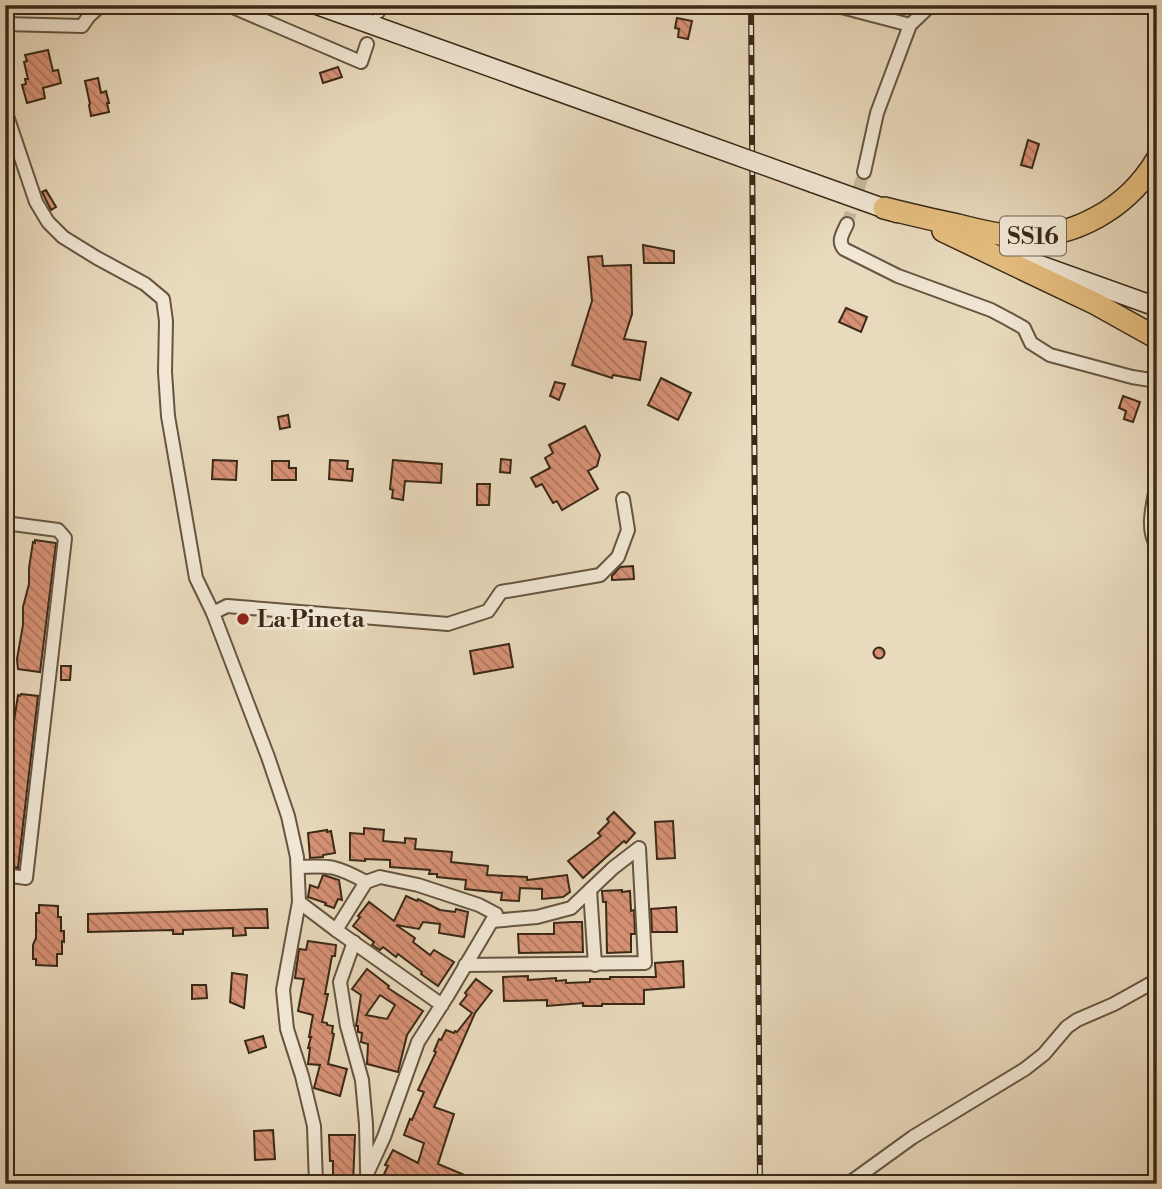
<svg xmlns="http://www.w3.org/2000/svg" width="1162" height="1189" font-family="'Libre Bodoni',serif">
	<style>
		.building { fill: url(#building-back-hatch); stroke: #3a2917; stroke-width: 2; fill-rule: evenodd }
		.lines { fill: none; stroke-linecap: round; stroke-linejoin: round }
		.minor-tunnel { stroke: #c6b79c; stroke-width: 12; stroke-dasharray: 12 6; stroke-linecap: butt }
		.minor-casing { stroke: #665540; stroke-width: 16 }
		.secondary-casing { stroke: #3a2917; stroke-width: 21 }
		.trunk-casing { stroke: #3a2917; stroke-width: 24 }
		.minor { stroke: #f1e7d4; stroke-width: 12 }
		.secondary { stroke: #f1e7d4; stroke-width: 18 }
		.trunk { stroke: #e4bd7e; stroke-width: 21 }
		.rail-casing { stroke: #3a2917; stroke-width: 6 }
		.rail { stroke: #f1e7d4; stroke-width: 3.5; stroke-dasharray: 10; stroke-linecap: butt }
		.secondary-bridge-casing { stroke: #3a2917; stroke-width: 21; stroke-linecap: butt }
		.secondary-bridge { stroke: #f1e7d4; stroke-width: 18 }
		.poi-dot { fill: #8f2418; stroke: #f1e7d4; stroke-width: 2.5 }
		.labels { text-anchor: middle; stroke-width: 6; stroke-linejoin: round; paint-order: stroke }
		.shield { fill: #f1e7d4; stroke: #716250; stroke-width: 2 }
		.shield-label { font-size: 23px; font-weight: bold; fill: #3a2917 }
		.poi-label { font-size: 24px; font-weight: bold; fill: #3a2917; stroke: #f1e7d4; text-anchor: start }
	</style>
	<defs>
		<pattern id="building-back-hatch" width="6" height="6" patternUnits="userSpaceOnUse" patternTransform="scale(1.75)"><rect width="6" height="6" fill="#d89276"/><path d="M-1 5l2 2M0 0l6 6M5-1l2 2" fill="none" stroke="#b07760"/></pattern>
	</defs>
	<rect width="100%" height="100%" fill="#e9dabd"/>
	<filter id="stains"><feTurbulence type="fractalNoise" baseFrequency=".00286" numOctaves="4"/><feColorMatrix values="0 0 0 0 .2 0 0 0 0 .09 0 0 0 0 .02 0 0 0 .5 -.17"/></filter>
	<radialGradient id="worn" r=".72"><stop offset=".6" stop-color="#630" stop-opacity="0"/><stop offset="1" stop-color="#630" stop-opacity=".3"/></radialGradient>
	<g class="building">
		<polygon points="677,18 692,21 688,39 678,37 679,29 675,28"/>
		<polygon points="48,50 53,71 58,70 61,83 43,88 45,98 27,103 22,85 26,84 25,79 28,79 24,62 27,61 25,55"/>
		<polygon points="338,67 342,77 323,83 320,73"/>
		<polygon points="98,78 101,93 106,91 109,103 107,103 109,112 91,116 89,105 90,104 85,81"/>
		<polygon points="1028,140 1039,144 1032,168 1021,165"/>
		<polygon points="46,190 56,207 51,210 42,192"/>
		<polygon points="643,245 674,251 674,263 644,263"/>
		<polygon points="602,256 603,266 631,265 632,314 624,339 646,342 640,380 613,375 612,378 572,365 592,301 588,257"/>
		<polygon points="846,308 867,317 861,332 839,322"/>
		<polygon points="661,378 691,393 678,420 648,405"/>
		<polygon points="555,382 565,384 559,400 550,396"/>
		<polygon points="1123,396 1140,402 1133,422 1124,419 1126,411 1119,408"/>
		<polygon points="288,415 290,427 280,429 278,417"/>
		<polygon points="585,426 600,455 597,466 588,471 598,489 562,510 557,501 553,503 542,484 536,487 531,478 550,468 545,458 553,453 549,445"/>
		<polygon points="501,459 511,460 510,473 500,472"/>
		<polygon points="213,460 237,461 236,480 212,479"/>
		<polygon points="330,460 348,461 347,469 353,469 352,481 329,479"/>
		<polygon points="393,460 442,464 441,483 405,481 403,500 392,498 393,490 390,489"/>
		<polygon points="272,461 289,461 289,468 296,468 296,480 272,480"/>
		<polygon points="477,484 490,484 489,505 477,505"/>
		<polygon points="35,540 56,543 40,672 18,669 17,659 23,625 23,607 29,584 29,568 33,542 35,543"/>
		<polygon points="633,566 634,579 612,580 612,576 620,567"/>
		<polygon points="509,644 513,667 474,674 470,651"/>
		<circle cx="879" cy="653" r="5.5"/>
		<polygon points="61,666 71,666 70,680 61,680"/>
		<polygon points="21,694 38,696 18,868 5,866 5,791 8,778 9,760 14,736 14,721 18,695 20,696"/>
		<polygon points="614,812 635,833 626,843 624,841 583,878 568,861 601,836 598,833 609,822 607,819"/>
		<polygon points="673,821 675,858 657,859 655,822"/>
		<polygon points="364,828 384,830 383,841 405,843 405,838 416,839 415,849 452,852 451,862 488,866 487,875 527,877 527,880 567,875 570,892 563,897 542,899 542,889 520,888 519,901 501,900 502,893 465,889 466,880 437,877 437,874 429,874 430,870 390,867 390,860 365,859 365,861 350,860 350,833 364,834"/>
		<polygon points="327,830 327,832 331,831 335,853 323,855 323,857 310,858 308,833"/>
		<polygon points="323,875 339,880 342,900 338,899 334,908 325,905 326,903 308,897 310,885 318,888"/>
		<polygon points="622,890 622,892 630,891 631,911 634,910 635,934 631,934 631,952 607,953 606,902 603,902 602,891"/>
		<polygon points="406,896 417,901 418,899 440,910 455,912 456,909 468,912 464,937 439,933 440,924 423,922 419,929 396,925 415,938 413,942 430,955 434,950 454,962 438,986 421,974 422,972 398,954 396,957 383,947 380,950 372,945 374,942 353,926 360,917 358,916 369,902 394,921"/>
		<polygon points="39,905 58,906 58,917 61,917 61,931 64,931 64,942 62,941 62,954 57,954 57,966 36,965 36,959 33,959 33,945 36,938 36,913 39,913"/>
		<polygon points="676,907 677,932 652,932 651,909"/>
		<polygon points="267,909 268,928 245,928 246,935 233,936 233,928 183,930 183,934 173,934 173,930 88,932 88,914"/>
		<polygon points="572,922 582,922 583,952 519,953 518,934 554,934 554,923"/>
		<polygon points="308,941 336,945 335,956 332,956 325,994 328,994 322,1022 327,1023 327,1025 333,1026 332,1033 334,1034 328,1064 347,1069 340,1096 314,1088 320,1065 308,1064 310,1048 308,1048 311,1037 309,1037 313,1015 298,1011 304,979 295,978 299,949 306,950"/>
		<polygon points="683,961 684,987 644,990 644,1004 602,1004 602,1006 583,1006 583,1003 547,1006 547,1000 504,1001 503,977 528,976 528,980 556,978 556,981 566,980 566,983 590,982 590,979 610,979 610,977 656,977 655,963"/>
		<path d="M367,969L389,986L388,988L423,1011L407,1035L398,1072L367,1064L368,1044L361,1042L362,1033L358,1032V1026H356L361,995L352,989ZM380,995L395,1005L387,1019L366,1015Z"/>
		<polygon points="232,973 247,975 244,1008 230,1002"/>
		<polygon points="476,979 492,991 475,1013 434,1107 454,1114 438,1164 486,1184 397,1184 383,1176 388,1166 385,1165 393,1150 418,1163 424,1143 404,1135 410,1119 412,1120 424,1092 418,1090 436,1052 434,1051 439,1039 441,1040 446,1030 454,1033 455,1031 457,1032 472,1013 460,1004 467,995 465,993"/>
		<polygon points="192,985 206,985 207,998 192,999"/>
		<polygon points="263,1036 266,1047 249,1053 245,1041"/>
		<polygon points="273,1130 275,1159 255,1160 254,1131"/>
		<polygon points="329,1135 355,1135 353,1184 333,1184 333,1161 330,1161"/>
	</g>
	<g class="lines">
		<polyline class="minor-tunnel" points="847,224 864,172"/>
		<g class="minor-casing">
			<g id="minor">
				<polyline points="228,5 361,62 367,44"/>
				<polyline points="834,5 910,25"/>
				<polyline points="378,12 380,5"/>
				<polyline points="5,24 82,26 89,16 101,5"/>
				<polyline points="5,110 36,202 48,222 63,237 97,258 145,284 163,299 166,321 165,372 168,416 196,578 213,613 268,757 288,816 297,857 299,902 283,990 287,1029 302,1076 314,1126 316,1184"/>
				<polyline points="864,172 877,113 910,25 931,5"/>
				<path d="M847,224C843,233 837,241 844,249L898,276L991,310L1008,319L1024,328L1031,343L1050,355L1132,377L1157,381"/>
				<path d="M1157,482C1154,502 1145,528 1157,546"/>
				<polyline points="5,523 58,530 65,538 26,878 5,875"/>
				<polyline points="213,613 227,606 448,624 488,611 501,592 600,575 618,557 628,530 623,499"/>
				<path d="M298,867C330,865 337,866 366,882"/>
				<polyline points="590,890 595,965"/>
				<polyline points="299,902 336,930"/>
				<polyline points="354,942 340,982 347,1026 362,1080 366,1124 367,1170"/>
				<polyline points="465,965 645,963 639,848 613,868 571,908 537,917 492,921"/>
				<polyline points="367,1184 367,1174 384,1137 418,1042 448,995 496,914 479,905 418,885 380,877 366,882 336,930 442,1005"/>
				<polyline points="848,1184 913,1137 1025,1069 1044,1054 1067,1027 1077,1020 1114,1004 1157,980"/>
			</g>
		</g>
		<g class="secondary-casing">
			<g id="secondary">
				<polyline points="317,5 699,142"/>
				<polyline points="813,183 897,213"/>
				<polyline points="1012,255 1157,307"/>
			</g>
		</g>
		<g class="trunk-casing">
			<g id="trunk">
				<path d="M884,208C909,214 933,220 958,225C977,230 997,235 1017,236C1074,239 1128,208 1157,159"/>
				<polyline points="943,231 1096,304 1157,338"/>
			</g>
		</g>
		<use href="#minor" class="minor"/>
		<use href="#secondary" class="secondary"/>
		<use href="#trunk" class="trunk"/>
		<g class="rail-casing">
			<polyline id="rail" points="751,5 760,1184"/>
		</g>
		<use href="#rail" class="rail"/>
		<g class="secondary-bridge-casing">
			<polyline id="secondary-bridge" points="699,142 813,183"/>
		</g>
		<use href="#secondary-bridge" class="secondary-bridge"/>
	</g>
	<circle class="poi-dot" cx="243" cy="619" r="7"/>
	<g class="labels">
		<rect class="shield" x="1000" y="216.5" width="66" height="39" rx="5"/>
		<g class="shield-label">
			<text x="1033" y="244">SS16</text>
		</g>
		<g class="poi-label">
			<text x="257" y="627">La Pineta</text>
		</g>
	</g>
	<rect width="1162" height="1189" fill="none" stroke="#e9dabd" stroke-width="28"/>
	<rect x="7" y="7" width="1148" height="1175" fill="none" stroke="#3a2917" stroke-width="3.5"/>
	<rect x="14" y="14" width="1134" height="1161" fill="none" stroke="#3a2917" stroke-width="2"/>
	<rect width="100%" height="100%" filter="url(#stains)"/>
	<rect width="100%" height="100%" fill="url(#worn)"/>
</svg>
